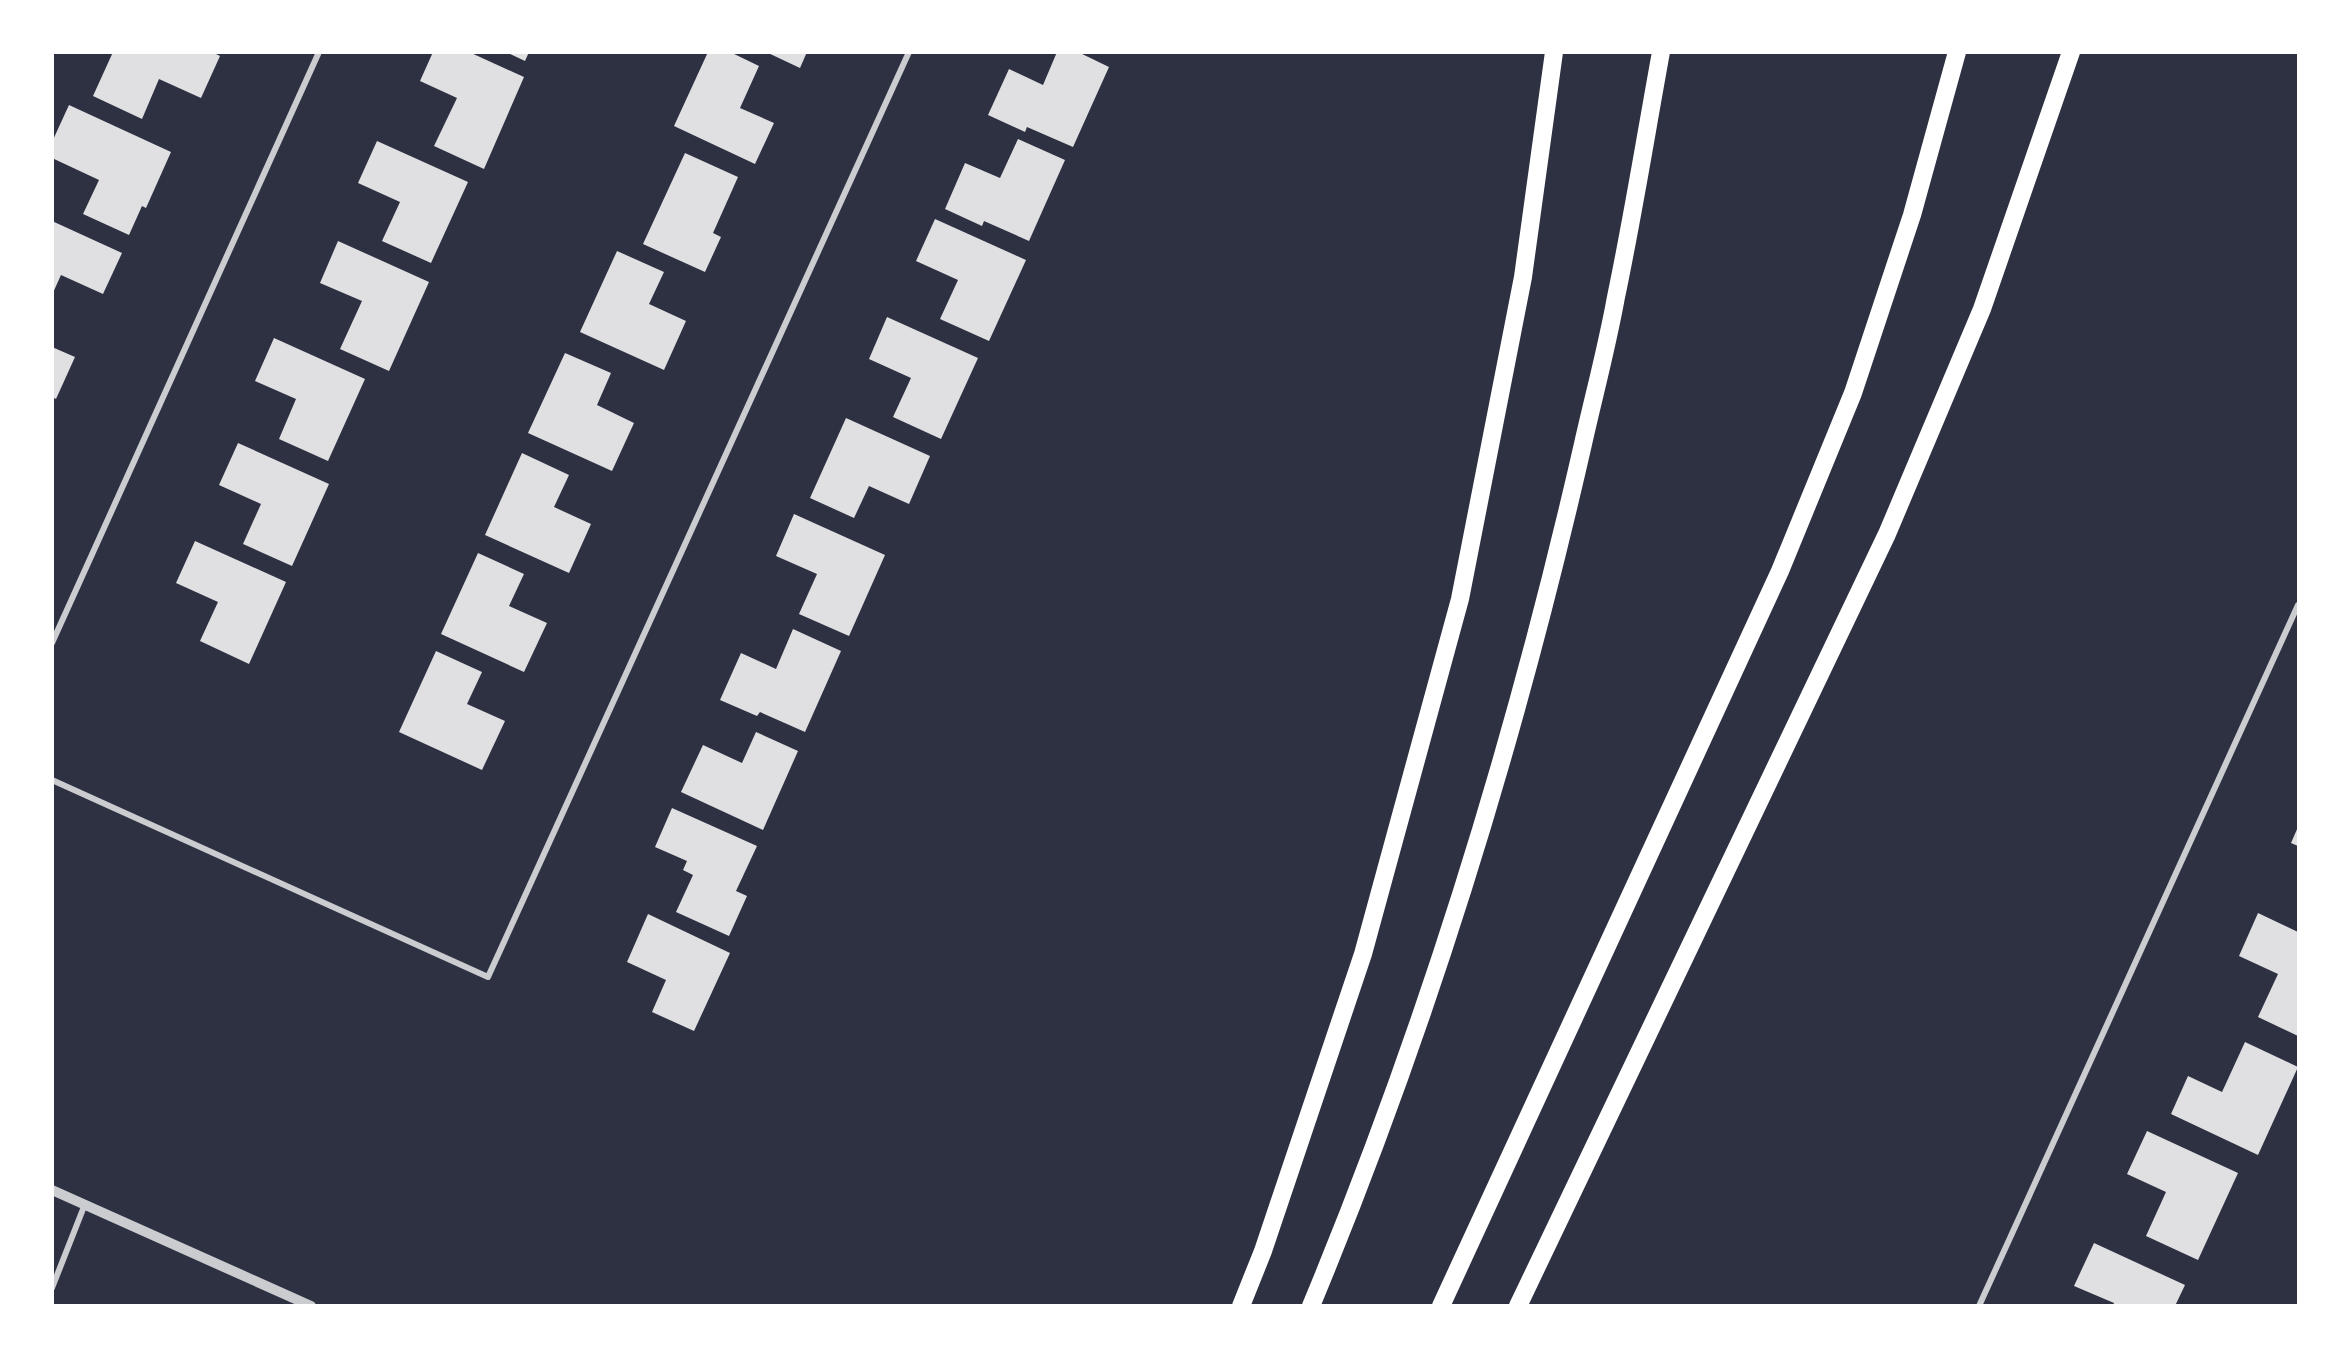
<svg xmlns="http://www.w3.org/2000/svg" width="2351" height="1358" font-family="'PT Sans',sans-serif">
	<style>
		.building { fill: #e0e0e3 }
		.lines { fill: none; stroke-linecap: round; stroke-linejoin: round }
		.minor { stroke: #caccd0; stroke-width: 6 }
		.tertiary { stroke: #caccd0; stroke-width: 10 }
		.motorway { stroke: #fff; stroke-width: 18 }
	</style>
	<rect width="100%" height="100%" fill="#2d3142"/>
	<g class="building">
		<polygon points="113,52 212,52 220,56 201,98 159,79 142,119 93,96"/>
		<polygon points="433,52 469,52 524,77 484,169 434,146 457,98 420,81"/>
		<polygon points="506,52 529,52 525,61"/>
		<polygon points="708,52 730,52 759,66 740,108 774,123 755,164 674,126"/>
		<polygon points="766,52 807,52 800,68"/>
		<polygon points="1057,52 1078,52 1109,67 1073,147 1027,127 1025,132 988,115 1009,69 1043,85"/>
		<polygon points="69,105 171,152 146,208 142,206 129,235 83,214 99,180 52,158 52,142"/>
		<polygon points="1018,139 1065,160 1029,241 984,221 982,226 945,209 965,163 1000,178"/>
		<polygon points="377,141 468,182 431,263 382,241 400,202 358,183"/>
		<polygon points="685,153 738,177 713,233 721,237 705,272 643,244"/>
		<polygon points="935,219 1026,260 989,341 940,319 958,280 916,261"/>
		<polygon points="52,221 122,253 103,294 61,275 52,295"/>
		<polygon points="338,241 429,282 389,371 340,349 362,301 320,283"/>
		<polygon points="617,251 664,272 649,304 686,321 664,370 580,332"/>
		<polygon points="887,317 978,358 941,439 893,417 911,378 869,359"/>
		<polygon points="274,338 365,379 328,461 279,439 296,399 255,381"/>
		<polygon points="52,347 75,357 56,399 52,397"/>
		<polygon points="565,353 611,373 597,405 634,423 612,471 528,433"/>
		<polygon points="846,418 930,456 909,504 869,486 854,518 810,498"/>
		<polygon points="238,443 329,484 292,566 243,544 261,504 219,485"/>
		<polygon points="522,453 569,475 554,507 591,524 569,573 485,535"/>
		<polygon points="794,514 885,555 849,636 799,614 817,574 776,556"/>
		<polygon points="195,541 286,582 249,664 200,641 218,602 176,583"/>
		<polygon points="478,553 524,574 509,606 547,623 524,672 441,634"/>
		<polygon points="793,629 841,651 805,732 760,712 757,716 720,700 741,653 776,669"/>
		<polygon points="436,651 482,672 467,704 505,721 482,770 399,732"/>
		<polygon points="756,732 798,751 763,830 681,792 703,745 742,763"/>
		<polygon points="672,808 757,846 736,891 747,896 729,936 676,912 693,875 683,870 687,861 655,847"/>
		<polygon points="2298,827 2298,846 2291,843"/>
		<polygon points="2258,913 2298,932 2298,1036 2258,1017 2278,974 2239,956"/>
		<polygon points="648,914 730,953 694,1031 652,1012 666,980 627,962"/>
		<polygon points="2245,1042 2298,1067 2258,1155 2171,1114 2188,1076 2222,1092"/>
		<polygon points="2147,1131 2238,1173 2198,1260 2146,1236 2166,1192 2127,1174"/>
		<polygon points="2094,1243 2185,1285 2175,1306 2113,1306 2114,1303 2074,1286"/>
	</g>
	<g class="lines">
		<g class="minor">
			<polyline points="52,643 319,52"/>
			<polyline points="52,780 488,977 909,52"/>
			<polyline points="52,1288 85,1204"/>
			<polyline points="1979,1306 2298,605"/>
		</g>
		<polyline class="tertiary" points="52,1190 311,1306"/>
		<g class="motorway">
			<polyline points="1241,1306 1263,1251 1363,954 1460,599 1523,277 1554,52"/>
			<path d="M1311,1306C1427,1027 1516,738 1583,444C1594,395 1607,347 1616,297C1633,216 1646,134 1661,52"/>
			<polyline points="1441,1306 1780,571 1853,393 1912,215 1957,52"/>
			<polyline points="1518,1306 1887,534 1982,309 2071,52"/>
		</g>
	</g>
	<rect width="2351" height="1358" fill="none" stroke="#ffffff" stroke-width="108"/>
</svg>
